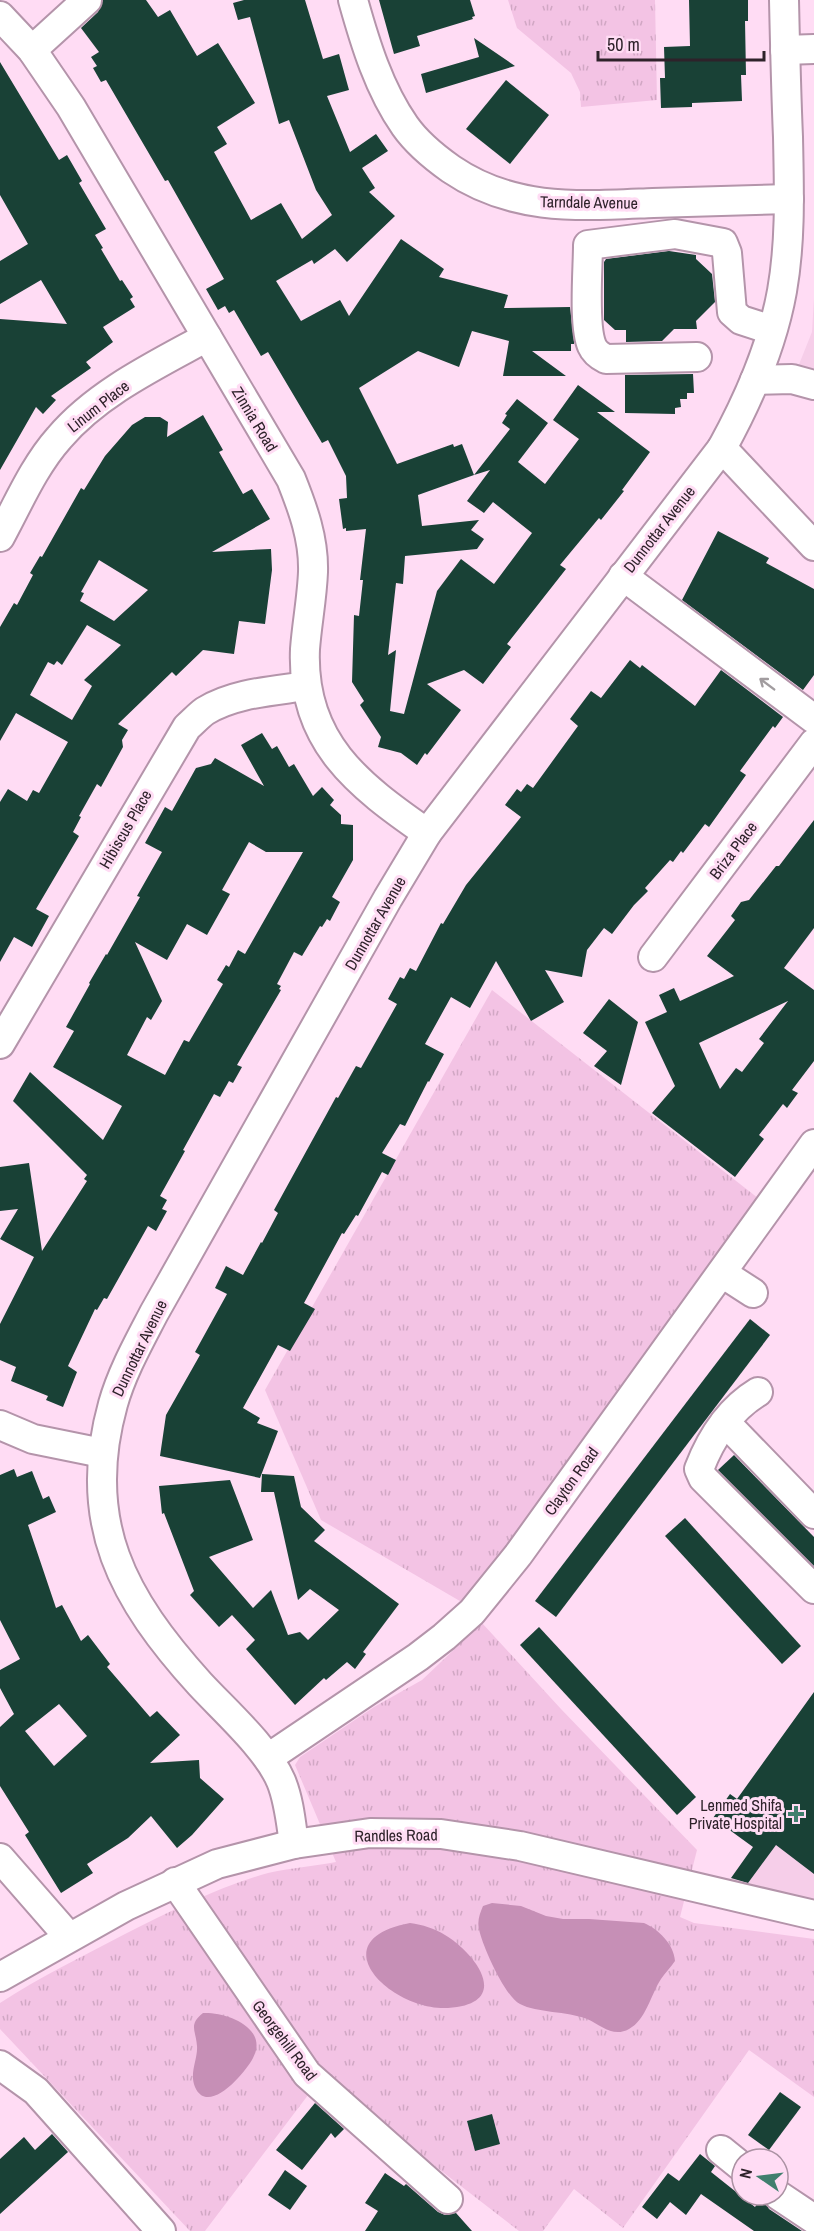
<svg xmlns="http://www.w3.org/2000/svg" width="814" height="2231" font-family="'Archivo Narrow',sans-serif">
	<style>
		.built { fill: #f6cee9 }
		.grass { fill: url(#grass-tufts) }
		.water { fill: #c68fb6 }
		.building { fill: #194136; fill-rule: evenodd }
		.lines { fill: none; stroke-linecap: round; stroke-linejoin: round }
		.minor-casing { stroke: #b494aa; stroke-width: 32 }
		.minor { stroke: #fff; stroke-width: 28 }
		.oneway { stroke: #a19c9f }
		.poi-dot { fill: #407f6e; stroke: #ffdcf4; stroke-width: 2 }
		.labels { text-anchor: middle; stroke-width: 6; stroke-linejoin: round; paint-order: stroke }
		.street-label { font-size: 16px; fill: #2e222a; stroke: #ffdcf4 }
		.poi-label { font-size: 16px; fill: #2e222a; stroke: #ffdcf4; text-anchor: end }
	</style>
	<defs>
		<pattern id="grass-tufts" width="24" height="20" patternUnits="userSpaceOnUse" patternTransform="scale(1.5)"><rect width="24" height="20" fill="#f3c3e4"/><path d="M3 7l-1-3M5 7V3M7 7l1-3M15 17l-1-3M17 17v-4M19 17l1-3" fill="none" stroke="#d1a7c4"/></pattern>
	</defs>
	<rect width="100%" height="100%" fill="#ffdcf4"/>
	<g class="built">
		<polygon points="814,298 814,397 790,387 812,332"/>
		<polygon points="814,1763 814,1914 722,1898 742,1865"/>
	</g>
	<g class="grass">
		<polygon points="508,0 655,0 657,100 581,107 580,92 571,73 517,28"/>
		<polygon points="492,990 763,1202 477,1611 321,1520 265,1390"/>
		<path d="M482,1623L561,1709L697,1850L680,1917L694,1923L814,1939V2097L749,2050L623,2228L574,2189L543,2231H519L321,2078L205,2231H190L0,2029V2003C40,1977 83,1956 125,1934C171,1911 218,1887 268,1873C290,1868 314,1866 336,1862L295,1765L300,1757L374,1707L422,1680Z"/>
	</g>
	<g class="water">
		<path d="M492,1903L521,1906L546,1916L563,1919H589L644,1923C658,1929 674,1944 675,1961C671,1967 665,1973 661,1979C651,1994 646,2020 629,2029C613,2038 601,2025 587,2019C567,2011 537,2013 520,2004C505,1997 482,1945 479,1929C477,1921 480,1913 483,1906Z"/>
		<path d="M410,1923C423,1925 434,1928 445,1935C478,1955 512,2004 448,2008C391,2011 318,1940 410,1923Z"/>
		<path d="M203,2013C227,2012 269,2028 253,2058C246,2072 208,2117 195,2087C189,2073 198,2059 197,2046C196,2030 188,2025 203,2013Z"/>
	</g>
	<g class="building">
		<polygon points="103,0 146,0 158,17 170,10 197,56 218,43 255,103 217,127 227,144 214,152 251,220 281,203 302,239 332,215 316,190 289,120 279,124 250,17 238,20 233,3 244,0 305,0 323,59 339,54 349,90 327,96 350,152 376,134 388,151 362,168 375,188 369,192 395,216 347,262 335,249 314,264 312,260 276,281 301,321 340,300 349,316 401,239 444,269 439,277 508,295 504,308 570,307 574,342 574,344 571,344 571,351 532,351 566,376 503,376 509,341 472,331 459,367 418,351 359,388 397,464 453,444 454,447 462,444 474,475 418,495 422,526 479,520 471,530 484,539 477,549 405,556 403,584 396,583 388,655 396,650 390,711 404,714 437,591 461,559 494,584 532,533 493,502 484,513 467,501 490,470 474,475 510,429 502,423 507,415 505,414 517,399 548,423 518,462 545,484 579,439 553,420 578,385 615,412 597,412 650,452 622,490 624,491 601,520 599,518 560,565 566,569 507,644 511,647 483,684 464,670 427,684 461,710 427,755 425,753 417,765 401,753 378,747 381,737 360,705 364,701 352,682 354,615 359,616 363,580 360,580 366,529 346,531 346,528 343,529 339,499 347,498 346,476 328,440 322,443 268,352 261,356 234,310 229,313 225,306 218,310 206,289 224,279 168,180 165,181 106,80 101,82 93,68 97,66 91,57 99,52 81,28 98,12"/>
		<polygon points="379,0 470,0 475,16 472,17 473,19 417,36 420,46 394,54"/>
		<polygon points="689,0 748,0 748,21 745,21 746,75 741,75 742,101 692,103 692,107 661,108 660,78 665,78 664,47 690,46"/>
		<polygon points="474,38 515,66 426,93 421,74 479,57"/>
		<polygon points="0,62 59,160 67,155 82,181 79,183 106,229 95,235 103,248 101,249 120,281 122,280 133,297 130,299 135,307 103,327 113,342 86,362 91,368 51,396 56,400 43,414 36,407 0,470 0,319 67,324 41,280 0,304 0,261 28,244 0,195"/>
		<polygon points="506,80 549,115 510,164 466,129"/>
		<polygon points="669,251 696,255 696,259 712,274 715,302 696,321 697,329 674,329 662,341 626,342 626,330 615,330 604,320 604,262 606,259"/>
		<polygon points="693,374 694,393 687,393 687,399 680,399 681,407 675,408 675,414 625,413 625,375"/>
		<path d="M203,415L223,450L219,452L243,494L252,489L270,519L212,552L271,549L272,570L265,624L239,621L234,654L203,650L176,676L172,672L118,724L128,730L122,740L123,747L101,787L97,784L79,816L81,817L73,832L79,836L36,909L49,916L32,947L14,937L0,962V802L8,789L27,801L33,790L39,793L68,742L16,713L0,741V627L14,603L17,605L33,575L30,573L40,556L42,557L81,488L84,490L105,456L132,425L145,417H160L168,422L167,437ZM99,560L148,590L114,621L80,601L84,593L81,592ZM87,625L121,645L84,680L92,686L72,720L30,695L48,662L54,665L57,661L62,665Z"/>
		<polygon points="718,531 769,558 766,563 814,589 814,675 803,690 682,600"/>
		<polygon points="630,660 640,668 642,665 695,706 721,670 783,717 775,728 773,726 740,771 746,775 709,827 705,824 683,853 681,851 673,862 670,860 645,888 648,891 634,905 612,934 604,928 587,950 582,977 545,970 564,1002 531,1021 496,961 470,1008 451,997 425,1044 444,1054 429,1082 428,1081 405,1126 400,1124 382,1153 396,1160 388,1175 382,1172 358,1216 356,1215 344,1234 342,1233 304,1303 315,1309 290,1351 278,1345 243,1408 260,1418 257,1423 278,1431 260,1478 160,1456 166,1415 200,1355 195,1352 227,1294 215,1288 226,1266 243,1275 261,1242 262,1243 278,1213 274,1210 336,1097 338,1098 356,1066 361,1068 397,1004 388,999 400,977 404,979 410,968 416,971 441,923 443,924 466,885 521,817 505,805 517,789 521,792 527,784 533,788 578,726 570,719 591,691 601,698"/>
		<path d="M262,733L272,749L277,746L289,767L294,764L313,796L322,787L334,800L330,805L341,815V824L353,825V860L332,897L340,902L330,921L327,919L322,927L320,926L302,956L294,952L277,984L281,986L279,989L281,990L237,1065L242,1067L233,1083L229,1081L220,1097L214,1094L183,1150L185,1151L160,1196L167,1200L162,1209L167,1211L156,1231L148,1226L107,1299L104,1298L97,1310L95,1309L68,1366L77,1372L63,1407L46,1400L48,1396L11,1381L16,1367L0,1360V1324L34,1257L0,1239L18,1209L0,1211V1167L29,1163L42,1251L87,1181L84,1179L87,1175L13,1101L30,1072L103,1140L122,1106L53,1067L74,1031L66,1027L90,984L89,983L106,954L107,955L140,897L137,896L162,852L145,843L165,807L172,811L196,768L211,764L215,758L264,786L241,745ZM249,842L266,852H303L245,954L238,950L229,967L226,965L217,980L223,984L189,1042L184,1040L165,1075L127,1055L147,1017L151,1020L162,1001L135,942L167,960L187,924L207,935L230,894L222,890Z"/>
		<path d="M814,820V928L784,968L814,990V1061L792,1090L798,1093L787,1108L783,1104L759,1135L764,1139L735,1177L652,1113L675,1086L645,1022L667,1012L659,995L674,988L680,1001L734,976L707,956L735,920L731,916L741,902L749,900L776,866H779ZM788,1001L759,1039L764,1043L742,1072L736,1068L720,1089L699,1043Z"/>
		<polygon points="609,999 638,1022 621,1085 594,1066 607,1051 583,1033"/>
		<polygon points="750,1319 770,1335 556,1617 535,1601"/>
		<polygon points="734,1455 814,1537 814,1566 718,1470"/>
		<path d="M14,1469L17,1477L32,1471L43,1499L49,1496L56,1512L28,1525L56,1608L62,1605L81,1641L88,1635L110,1664L107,1667L150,1717L157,1711L180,1735L150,1763L199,1760L200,1778L224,1799L192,1835L177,1848L151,1816L128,1838L87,1864L93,1873L61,1893L25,1835L29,1832L0,1786V1727L14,1714L0,1688V1670L20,1659L0,1620V1475ZM59,1704L87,1736L54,1766L25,1731Z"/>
		<polygon points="262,1474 294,1476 301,1507 325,1530 314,1541 399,1604 363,1652 366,1654 355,1669 347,1662 326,1680 324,1678 295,1705 246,1649 255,1640 232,1615 219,1627 190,1595 194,1591 164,1513 162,1514 159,1486 230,1480 253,1540 209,1557 253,1608 271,1590 288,1635 300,1632 308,1640 339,1610 310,1589 298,1600 274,1492 261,1492"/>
		<polygon points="685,1518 801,1646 782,1664 665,1536"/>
		<polygon points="539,1627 696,1797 677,1815 520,1645"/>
		<polygon points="814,1692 814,1874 776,1845 748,1883 731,1878 753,1847 713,1818 730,1794 737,1799"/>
		<polygon points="780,2092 801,2107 769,2150 748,2135"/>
		<polygon points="315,2103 344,2129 335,2138 331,2133 302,2170 276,2150"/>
		<polygon points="492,2114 500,2144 475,2151 467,2121"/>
		<polygon points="52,2134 68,2152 0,2214 0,2159 24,2137 35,2150"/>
		<polygon points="700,2154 715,2166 711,2172 755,2207 762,2197 769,2209 802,2231 754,2231 701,2194 686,2215 670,2202 657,2219 642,2207 668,2173 679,2181"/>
		<polygon points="285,2170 307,2186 290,2210 268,2195"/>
		<polygon points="385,2173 404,2186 406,2184 438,2212 445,2215 456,2213 472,2231 365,2231 378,2211 365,2203"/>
	</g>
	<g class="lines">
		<g class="minor-casing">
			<g id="minor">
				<path d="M353,0C365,43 379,89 405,126C417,143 434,157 451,169C514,212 581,206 653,203C699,202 744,200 789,199"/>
				<path d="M0,16L32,50L71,107L291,479C303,509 314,539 313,572C312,598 307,623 305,649C301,742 358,785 427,833"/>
				<polyline points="32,50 87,0"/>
				<polyline points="785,50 814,49"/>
				<path d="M697,357L606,359C600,356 595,353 592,346C583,326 588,269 588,245L675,234L723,243L727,253L732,312L741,320L772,330"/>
				<polyline points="755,380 792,379 814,385"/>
				<polyline points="722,448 814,546"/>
				<path d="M0,537C18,504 34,466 59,438C97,393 156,365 207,337"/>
				<polyline points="623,576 814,719"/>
				<polyline points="653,957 814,743"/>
				<path d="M0,1044L187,727C193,722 198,716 205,711C234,693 273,691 306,686"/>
				<polyline points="722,1273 753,1293"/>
				<path d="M758,1392C730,1409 711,1438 699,1469L703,1478L814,1589"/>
				<polyline points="725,1422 814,1514"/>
				<polyline points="0,1425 33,1439 102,1453"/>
				<polyline points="268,1758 418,1657 444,1637 472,1612 518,1555 814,1144"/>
				<path d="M294,1844C291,1823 289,1800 281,1781C267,1748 225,1711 200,1684C123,1599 80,1522 113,1404C122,1372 139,1342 154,1313L388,898L427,833L722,448C749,399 772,347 782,291C791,240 789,188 788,137C786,91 785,46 784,0"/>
				<polyline points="0,1858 69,1937"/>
				<polyline points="175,1882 307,2074 448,2199"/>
				<polyline points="0,1977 126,1906 217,1864 294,1844 370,1833 441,1834 520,1846 814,1915"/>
				<polyline points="0,2065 36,2091 161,2231"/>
				<polyline points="721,2150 742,2167"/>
				<polyline points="778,2195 814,2219"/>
			</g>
		</g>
		<use href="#minor" class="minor"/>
	</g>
	<defs><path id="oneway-shaft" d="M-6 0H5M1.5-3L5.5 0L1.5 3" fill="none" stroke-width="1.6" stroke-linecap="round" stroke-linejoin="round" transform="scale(1.5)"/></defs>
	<use class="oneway" href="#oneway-shaft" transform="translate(767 684) rotate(-143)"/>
	<path class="poi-dot" d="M793 1805h6v6h6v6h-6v6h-6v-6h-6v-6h6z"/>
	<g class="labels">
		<g class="street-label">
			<text transform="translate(589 202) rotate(1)" y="6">Tarndale Avenue</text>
			<text transform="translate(98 406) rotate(-38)" y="6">Linum Place</text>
			<text transform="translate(255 419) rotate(59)" y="6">Zinnia Road</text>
			<text transform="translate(659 529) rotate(-52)" y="6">Dunnottar Avenue</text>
			<text transform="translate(125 829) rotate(-60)" y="6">Hibiscus Place</text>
			<text transform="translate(733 850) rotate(-53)" y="6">Briza Place</text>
			<text transform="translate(375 923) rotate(-60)" y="6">Dunnottar Avenue</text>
			<text transform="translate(139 1348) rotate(-64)" y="6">Dunnottar Avenue</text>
			<text transform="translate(571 1481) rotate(-54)" y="6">Clayton Road</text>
			<text transform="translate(396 1835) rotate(-1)" y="6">Randles Road</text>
			<text transform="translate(285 2040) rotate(53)" y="6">Georgehill Road</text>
		</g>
		<g class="poi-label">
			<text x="782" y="1811">Lenmed Shifa<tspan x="782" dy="18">Private Hospital</tspan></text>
		</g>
	</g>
	<g transform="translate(760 2177) rotate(284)"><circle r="28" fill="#ffdcf4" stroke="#ab92a3" stroke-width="1.5"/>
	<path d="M0-4.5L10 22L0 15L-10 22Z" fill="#407f6e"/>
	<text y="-9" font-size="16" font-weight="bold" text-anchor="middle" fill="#2e222a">N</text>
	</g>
	<path d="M598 51v9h166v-9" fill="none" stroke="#2e222a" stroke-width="3"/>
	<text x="607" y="51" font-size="18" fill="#2e222a" stroke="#ffdcf4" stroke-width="4.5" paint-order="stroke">50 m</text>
</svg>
